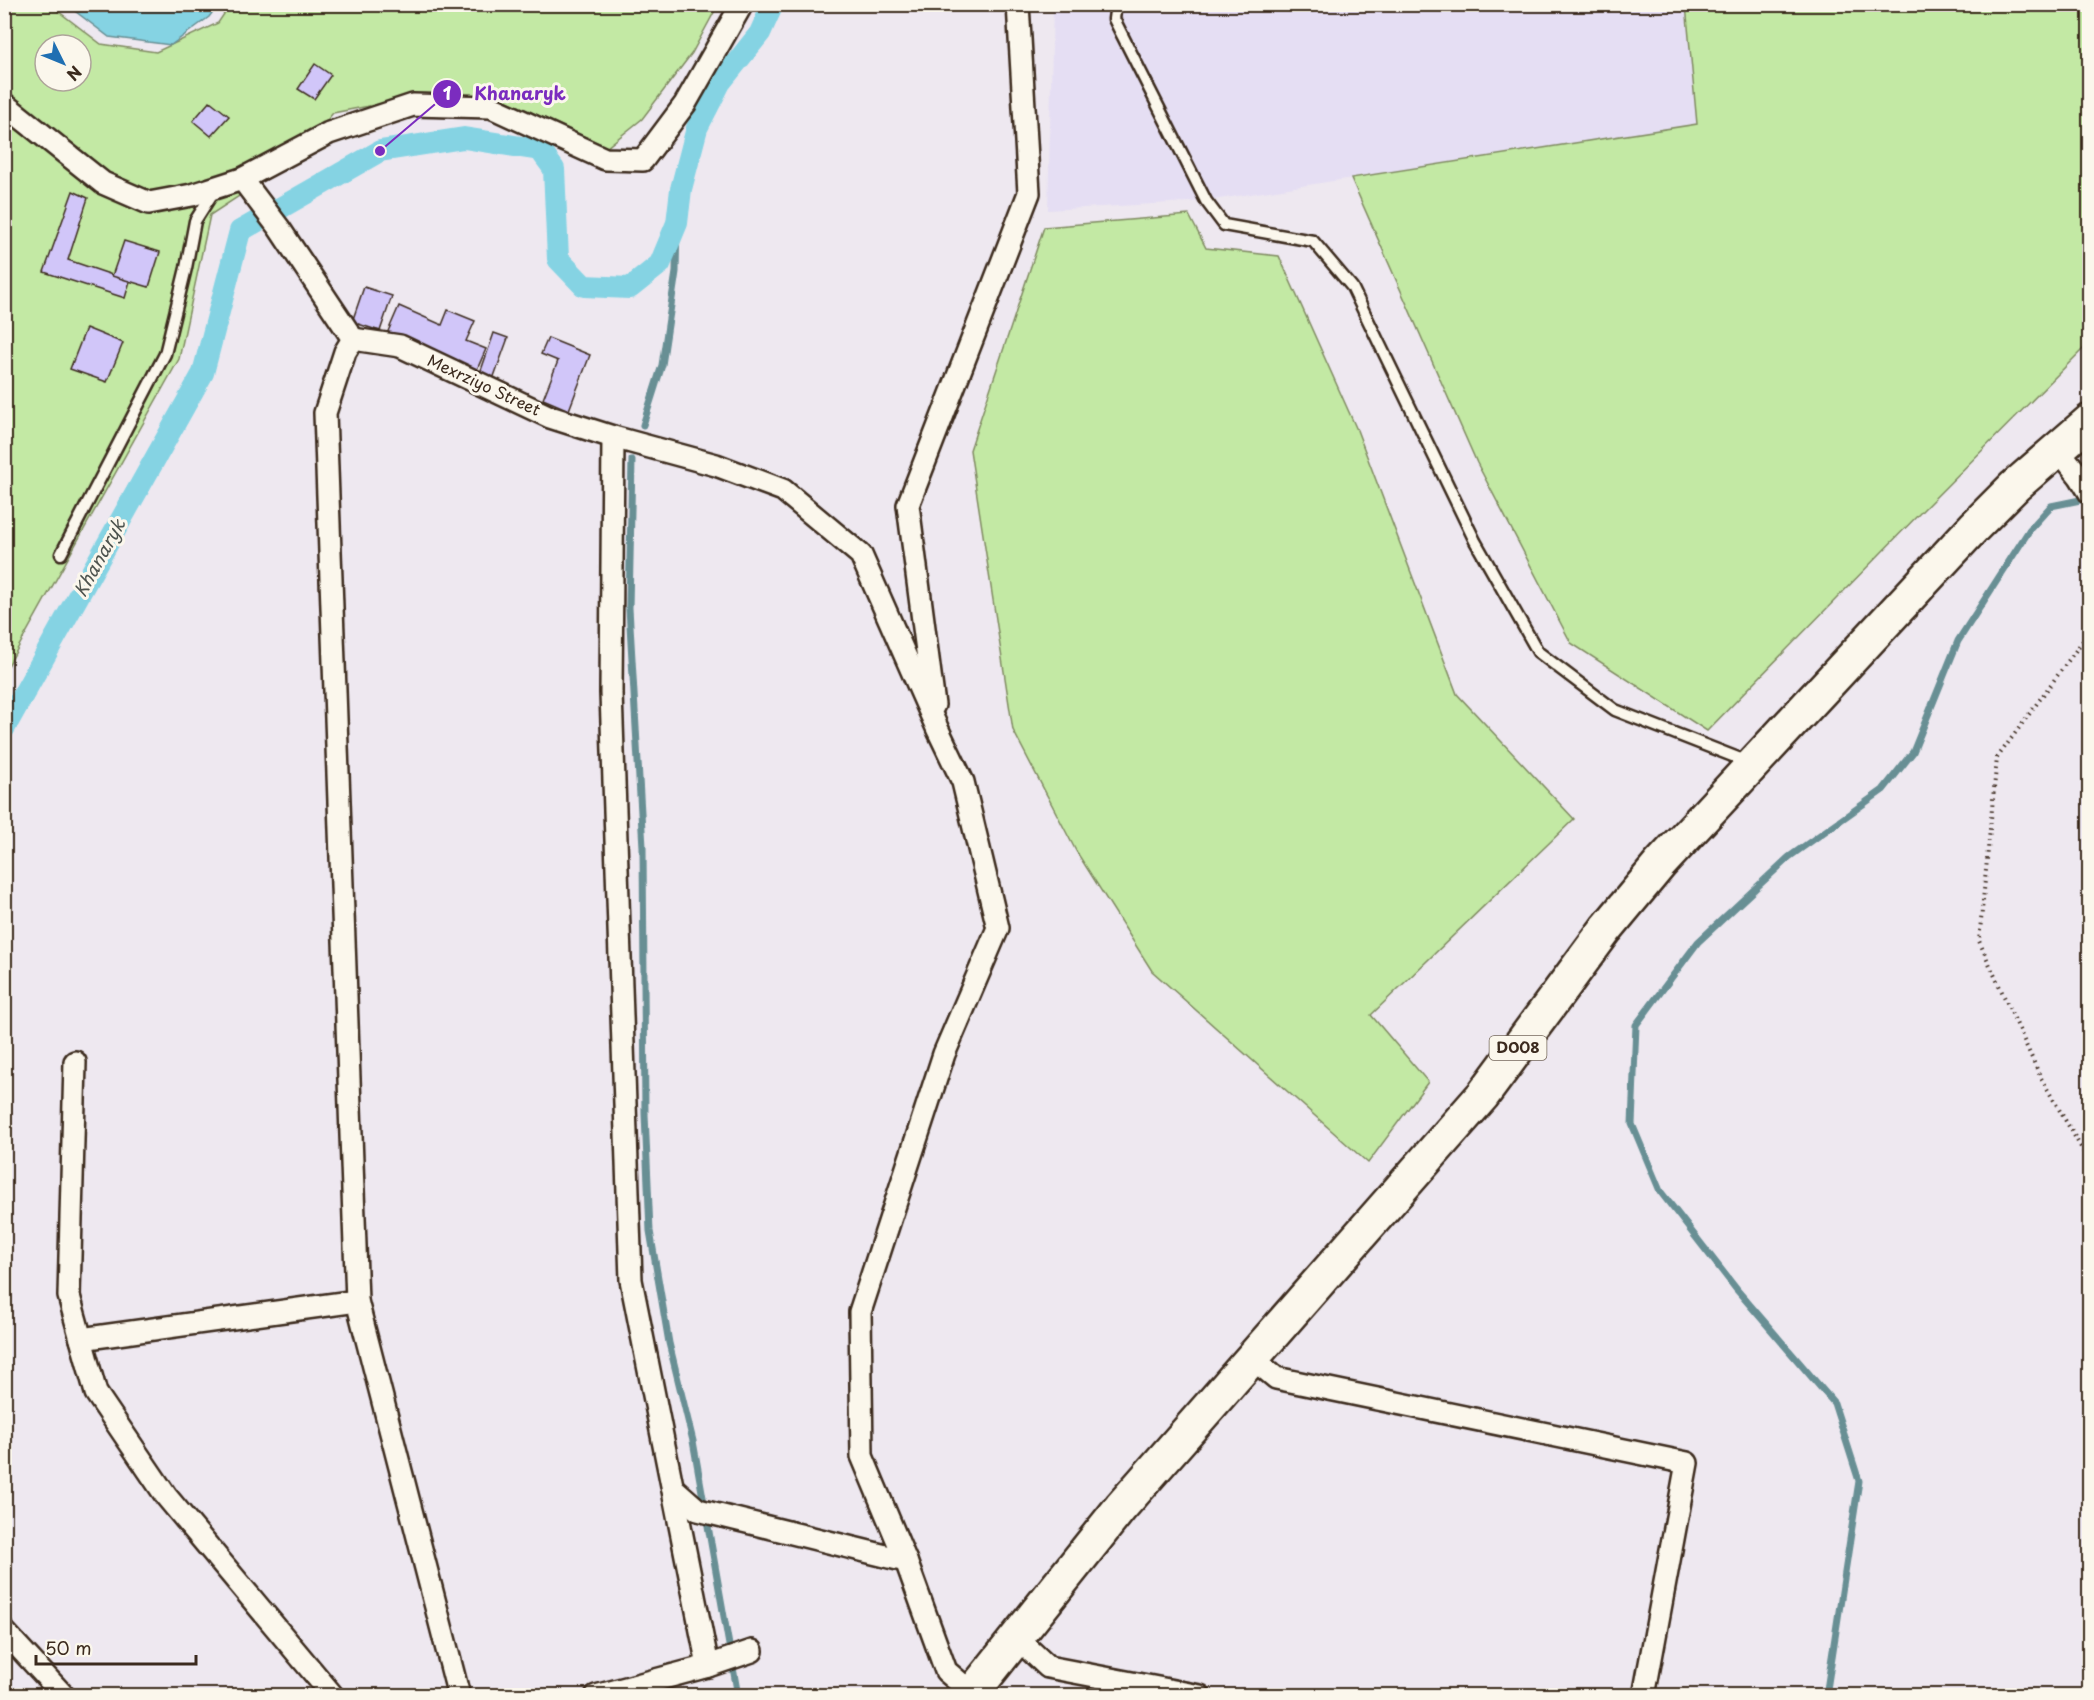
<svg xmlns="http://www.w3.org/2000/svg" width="2094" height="1700" font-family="'Playpen Sans',sans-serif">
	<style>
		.built { fill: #e5def3 }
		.green { fill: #c3e9a4; stroke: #7f8a61; stroke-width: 1.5; fill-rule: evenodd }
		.water { fill: #85d3e3; stroke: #678f94; stroke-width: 1.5 }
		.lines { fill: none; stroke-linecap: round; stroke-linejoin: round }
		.stream { stroke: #678f94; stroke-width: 7 }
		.canal { stroke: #85d3e3; stroke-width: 22 }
		.building { fill: #d1c6f9; stroke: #3b2a1e; stroke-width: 1.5 }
		.service-casing { stroke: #3b2a1e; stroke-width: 15 }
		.minor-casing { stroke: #3b2a1e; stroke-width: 26 }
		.primary-casing { stroke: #3b2a1e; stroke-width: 38 }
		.path { stroke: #3b2a1e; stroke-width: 4; stroke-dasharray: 1.5 4.5; stroke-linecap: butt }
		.service { stroke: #fbf7ec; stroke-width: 10 }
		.minor { stroke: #fbf7ec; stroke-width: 21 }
		.primary { stroke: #fbf7ec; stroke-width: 33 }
		.labels { text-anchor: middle; stroke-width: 6; stroke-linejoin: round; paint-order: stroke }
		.shield { fill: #fbf7ec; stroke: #75685c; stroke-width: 1.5 }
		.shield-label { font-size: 15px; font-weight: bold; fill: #3b2a1e }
		.street-label { font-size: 16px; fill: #3b2a1e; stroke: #fbf7ec }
		.water-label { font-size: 18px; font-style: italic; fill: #4e544f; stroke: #fbf7ec }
		.leader { fill: none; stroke: #7b2cbf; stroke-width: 2 }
		.callout-dot { fill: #7b2cbf; stroke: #fbf7ec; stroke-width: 2 }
		.mark-label { font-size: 18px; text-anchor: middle; font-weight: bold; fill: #fff }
		.callout-label { font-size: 18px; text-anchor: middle; font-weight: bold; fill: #7b2cbf; stroke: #fbf7ec; stroke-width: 6; stroke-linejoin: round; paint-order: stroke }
	</style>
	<rect width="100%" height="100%" fill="#eee8f0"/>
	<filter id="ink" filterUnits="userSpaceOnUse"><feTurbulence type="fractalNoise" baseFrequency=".0167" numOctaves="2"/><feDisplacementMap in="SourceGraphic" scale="12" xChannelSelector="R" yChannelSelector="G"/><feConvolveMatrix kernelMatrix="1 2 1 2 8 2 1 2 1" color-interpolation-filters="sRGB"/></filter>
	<g filter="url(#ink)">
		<polygon class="built" points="1053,5 1686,5 1698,124 1206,201 1048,210"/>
		<g class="green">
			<path d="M5,5H50L101,44L156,52L218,23L230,5H718L692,53L642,119L607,147L499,97L421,96L333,113L294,160L210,215L179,359L5,671ZM45,45H81V81H45Z"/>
			<polygon points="1686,5 2090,5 2089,343 1923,510 1707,731 1571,643 1477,463 1351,178 1697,124"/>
			<polygon points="1189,215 1206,248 1279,256 1357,430 1457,694 1574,819 1371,1015 1428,1082 1368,1163 1152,971 1076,851 1013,730 970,450 1044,227"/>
		</g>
		<polygon class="water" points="67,5 218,5 209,17 171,45 109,37"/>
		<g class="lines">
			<g class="stream">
				<polyline points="643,425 662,365 676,272 677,223"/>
				<polyline points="632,460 629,608 643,847 645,1114 650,1231 669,1343 693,1441 738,1696"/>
				<polyline points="1826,1696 1859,1481 1834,1403 1737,1290 1660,1191 1632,1124 1636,1025 1698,942 1789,857 1883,790 1913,752 1958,641 2030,529 2051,506 2090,498"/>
			</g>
			<polyline class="canal" points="4,729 203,373 240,231 380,151 464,138 540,150 554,169 558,259 584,286 630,288 660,264 677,223 681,189 697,128 720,83 760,33 773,4"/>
		</g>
		<g class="building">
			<polygon points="315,64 331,75 314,99 298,89"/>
			<polygon points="210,101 229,116 211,136 193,121"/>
			<polygon points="73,191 88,198 68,260 130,281 125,298 44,272"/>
			<polygon points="124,241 160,252 149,287 112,276"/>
			<polygon points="364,287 392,296 380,331 352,322"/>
			<polygon points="399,306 442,325 448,310 475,321 466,341 486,349 475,374 386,336"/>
			<polygon points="86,328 123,343 107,382 70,369"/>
			<polygon points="494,333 508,338 492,382 479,376"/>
			<polygon points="548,338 590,355 569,410 543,399 558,361 541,354"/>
		</g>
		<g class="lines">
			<g class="service-casing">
				<g id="service">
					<polyline points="1116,4 1114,19 1206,201 1224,225 1313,241 1352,287 1475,541 1538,652 1615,710 1748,762"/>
					<polyline points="61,554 165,354 186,268 195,221 214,191"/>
				</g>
			</g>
			<g class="minor-casing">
				<g id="minor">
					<polyline points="4,104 103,183 149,203 192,195 242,179 329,133 413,105 491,107 605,159 643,160 685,104 742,4"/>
					<polyline points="242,179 279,228 353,339"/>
					<polyline points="353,339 400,346 550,417 613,437 716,465 783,490 861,555 938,730 963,782 998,928 944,1054 860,1312 862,1456 906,1561 946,1671 972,1693"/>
					<polyline points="353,339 345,352 325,413 357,1301 459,1696"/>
					<polyline points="613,437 611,693 631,1280 708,1666"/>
					<polyline points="2057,448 2080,477 2090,493"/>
					<polyline points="934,705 908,505 1029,193 1018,4"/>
					<polyline points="75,1062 69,1296 96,1393 166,1496 333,1696"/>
					<polyline points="81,1339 357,1301"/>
					<polyline points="1252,1358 1276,1378 1687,1463 1644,1696"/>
					<polyline points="673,1488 698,1510 906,1561"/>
					<polyline points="4,1631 64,1696"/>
					<polyline points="1017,1638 1048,1667 1200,1696"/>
					<polyline points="596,1696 708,1666 752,1651"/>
				</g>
			</g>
			<g class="primary-casing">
				<polyline id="primary" points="970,1696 1121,1507 1483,1095 1606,929 1660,864 1974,527 2015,486 2090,421"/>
			</g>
			<polyline class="path" points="2090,631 1997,758 1979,941 2041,1078 2090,1163"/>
			<use href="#service" class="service"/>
			<use href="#minor" class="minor"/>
			<use href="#primary" class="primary"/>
		</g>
	</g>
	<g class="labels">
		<rect class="shield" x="1489.5" y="1036" width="57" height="24" rx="4.5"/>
		<g class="shield-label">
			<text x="1518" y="1053">D008</text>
		</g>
		<g class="street-label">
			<text transform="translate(484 385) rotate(25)" y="6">Mexrziyo Street</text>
		</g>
		<g class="water-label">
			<text transform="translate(100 558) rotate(-61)" y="6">Khanaryk</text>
		</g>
	</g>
	<path class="leader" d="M380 151L447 94"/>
	<g class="callout-dot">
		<circle cx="380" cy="151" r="6"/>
		<circle cx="447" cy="94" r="15"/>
	</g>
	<g class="mark-label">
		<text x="447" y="100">1</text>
	</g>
	<g class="callout-label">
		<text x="520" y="100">Khanaryk</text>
	</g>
	<rect width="2094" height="1700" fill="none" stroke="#fbf7ec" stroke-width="24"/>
	<rect x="12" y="12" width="2070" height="1676" fill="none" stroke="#3b2a1e" stroke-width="2" filter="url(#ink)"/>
	<g transform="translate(63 63) rotate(133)"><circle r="28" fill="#fbf7ec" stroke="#aea59a" stroke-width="1.5"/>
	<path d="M0-4.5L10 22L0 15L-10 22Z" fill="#1f6fb2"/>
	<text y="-9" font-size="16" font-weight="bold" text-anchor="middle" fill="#3b2a1e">N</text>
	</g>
	<path d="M36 1655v9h160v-9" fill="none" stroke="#3b2a1e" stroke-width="3"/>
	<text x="45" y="1655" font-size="18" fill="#3b2a1e" stroke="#fbf7ec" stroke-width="4.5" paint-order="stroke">50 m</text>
</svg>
